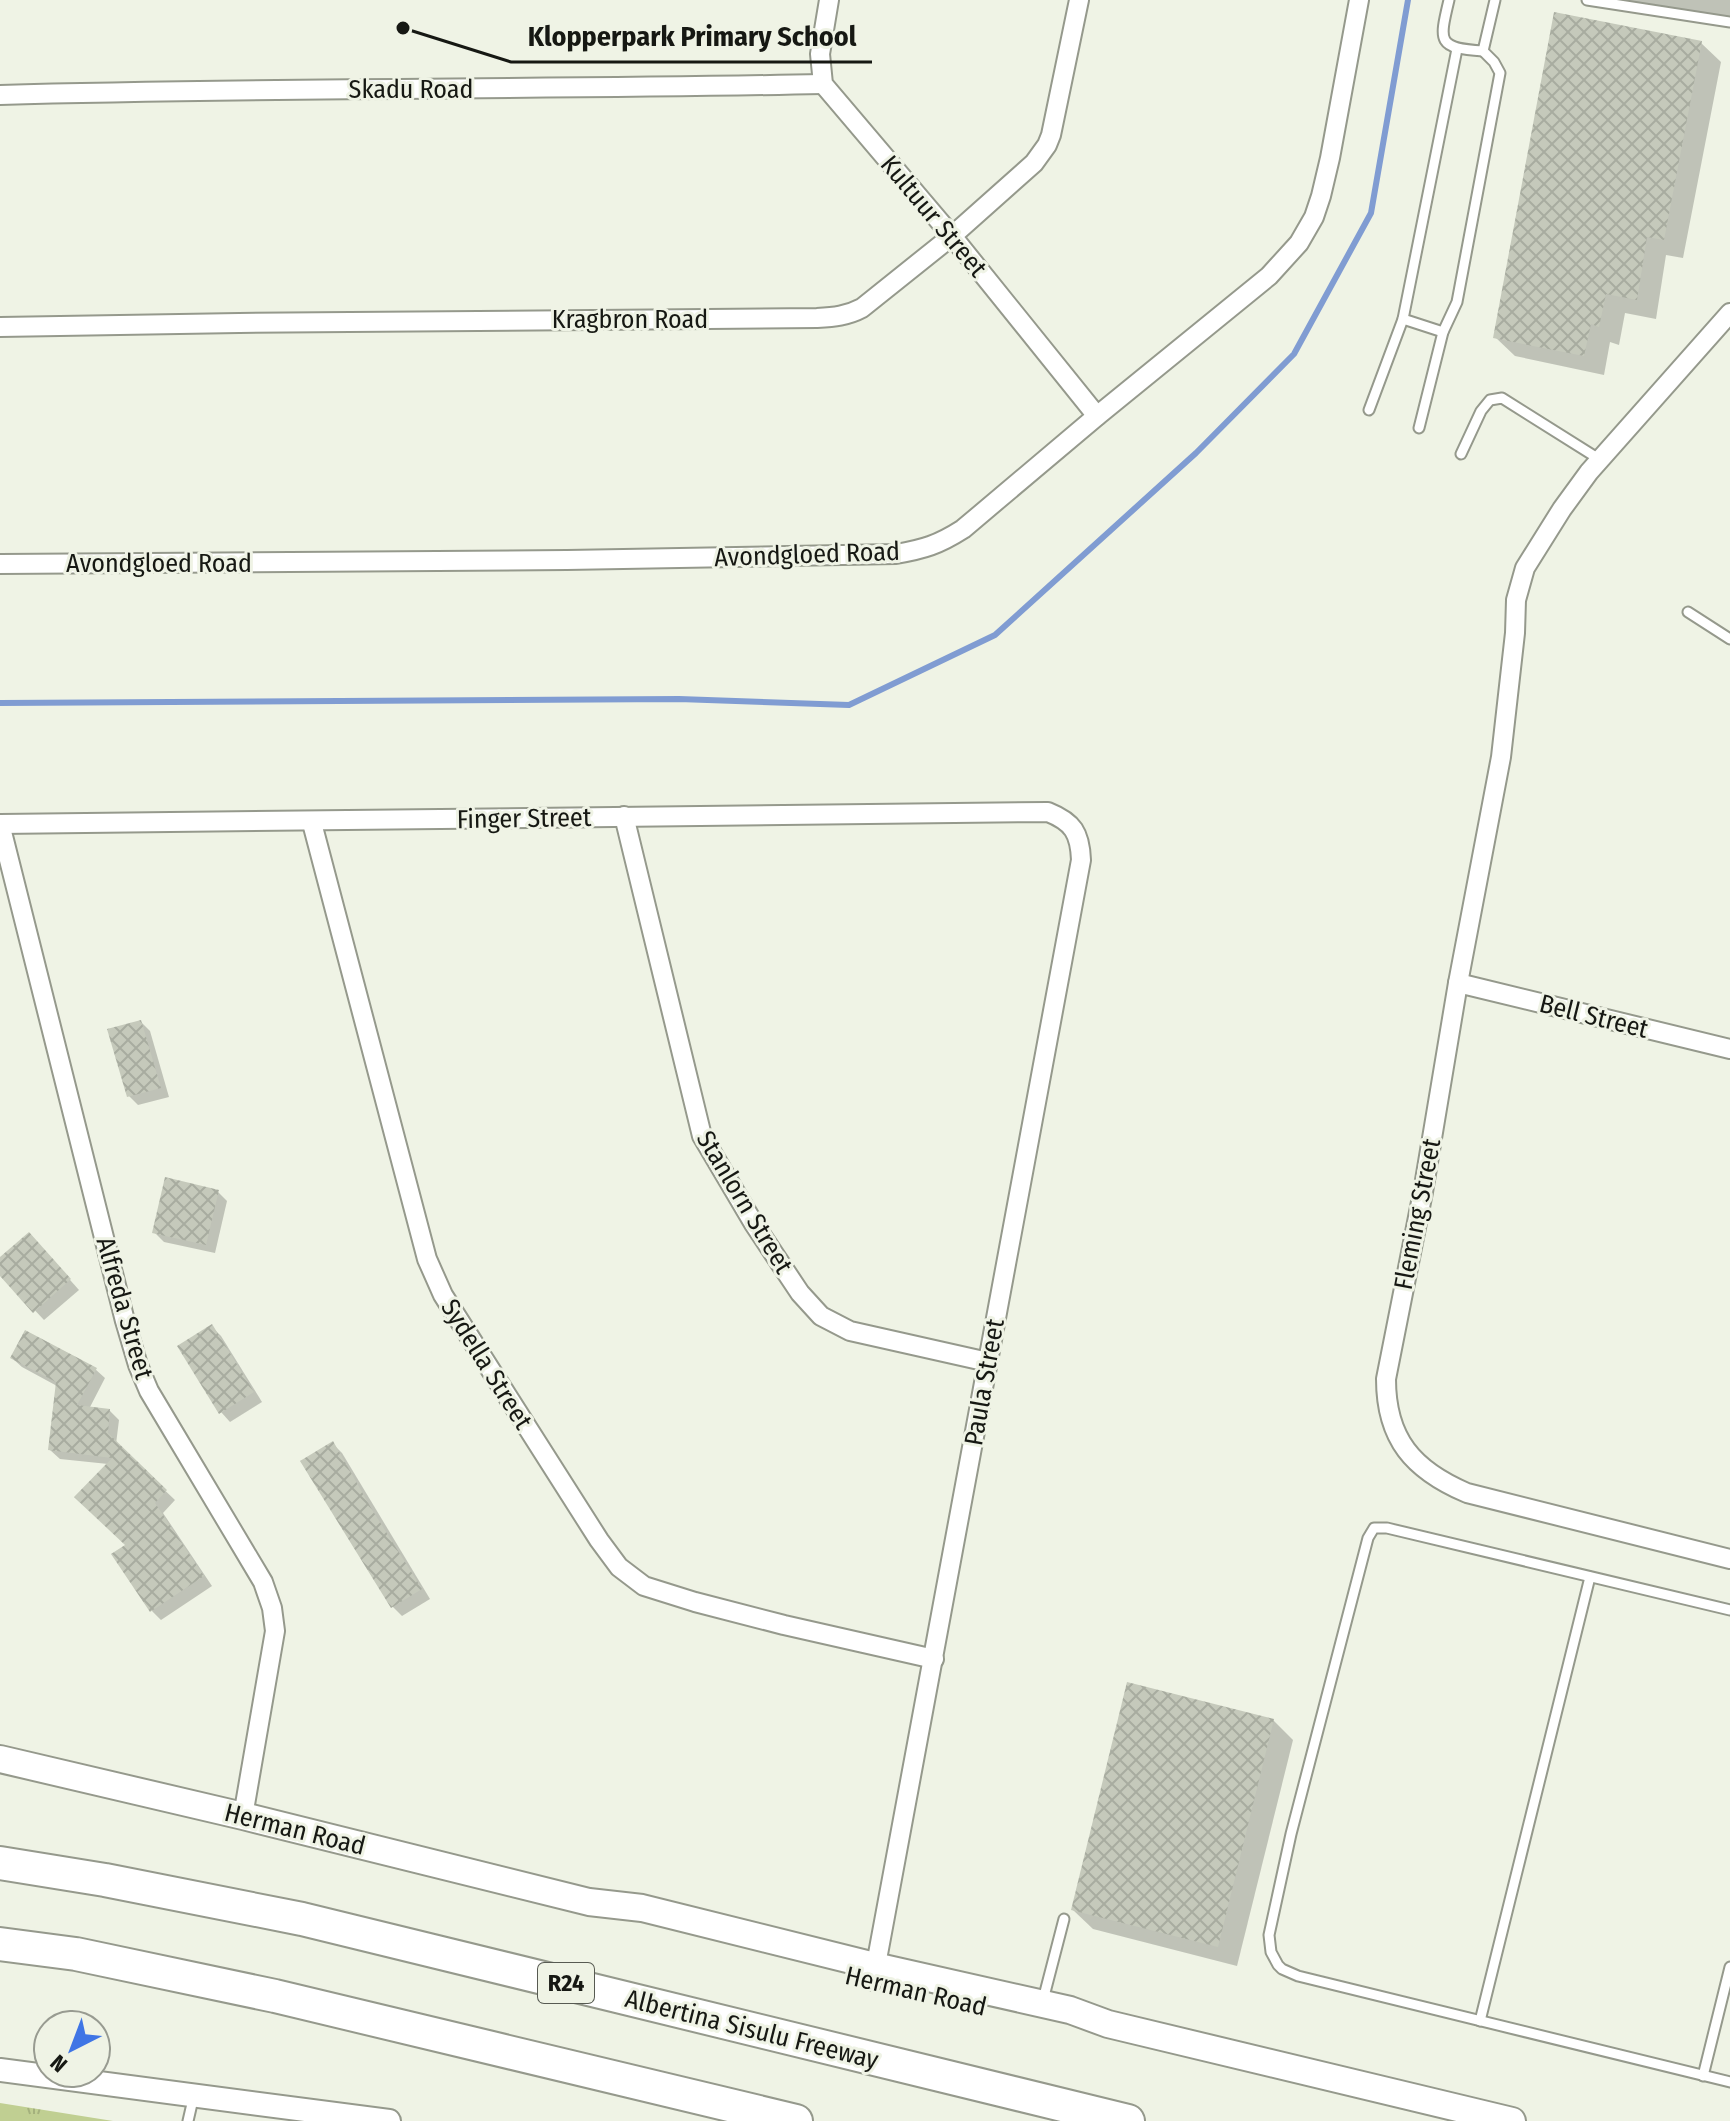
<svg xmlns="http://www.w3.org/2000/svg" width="1730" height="2121" font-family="'Fira Sans Condensed',sans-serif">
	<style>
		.park { fill: url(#park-tufts) }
		.shadow { fill: #0003 }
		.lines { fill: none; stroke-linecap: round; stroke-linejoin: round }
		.stream { stroke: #809cd2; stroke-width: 6 }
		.building { fill: url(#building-cross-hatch) }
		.service-casing { stroke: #95998c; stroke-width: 13 }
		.minor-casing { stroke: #95998c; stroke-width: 22 }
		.tertiary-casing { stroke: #95998c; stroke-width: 26 }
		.secondary-casing { stroke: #95998c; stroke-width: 30 }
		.motorway-casing { stroke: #95998c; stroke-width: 36 }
		.service { stroke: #fff; stroke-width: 9 }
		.minor { stroke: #fff; stroke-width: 18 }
		.tertiary { stroke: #fff; stroke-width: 22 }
		.secondary { stroke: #fff; stroke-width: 26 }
		.motorway { stroke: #fff; stroke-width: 32 }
		.labels { text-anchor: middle; stroke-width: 6; stroke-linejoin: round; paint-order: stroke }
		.shield { fill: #eff3e5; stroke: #575a52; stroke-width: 2 }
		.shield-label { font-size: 24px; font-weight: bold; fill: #161813 }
		.street-label { font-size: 26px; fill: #161813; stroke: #eff3e5 }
		.leader { fill: none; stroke: #161813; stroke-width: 3 }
		.callout-dot { fill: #161813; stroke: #eff3e5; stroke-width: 3 }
		.callout-label { font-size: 28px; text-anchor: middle; font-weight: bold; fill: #161813; stroke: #eff3e5; stroke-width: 6; stroke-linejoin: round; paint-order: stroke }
	</style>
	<defs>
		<pattern id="park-tufts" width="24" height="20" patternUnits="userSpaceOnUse" patternTransform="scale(2)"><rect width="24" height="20" fill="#c0cf92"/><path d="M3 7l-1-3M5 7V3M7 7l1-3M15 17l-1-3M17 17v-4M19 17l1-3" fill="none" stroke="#a4b17d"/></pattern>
		<pattern id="building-cross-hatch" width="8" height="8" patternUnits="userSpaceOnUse" patternTransform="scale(2)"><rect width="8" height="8" fill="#c5c9bb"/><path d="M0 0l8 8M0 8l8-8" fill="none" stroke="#a8aca0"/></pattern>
	</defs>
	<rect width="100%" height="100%" fill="#eff3e5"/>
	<polygon class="park" points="0,2103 113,2121 0,2121"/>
	<g class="shadow">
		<polygon points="1623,0 1730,0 1730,18"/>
		<polygon points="1701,43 1721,62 1683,258 1666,255 1656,319 1625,313 1619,345 1610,342 1604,375 1515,356 1495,337"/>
		<polygon points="141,1022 150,1031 169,1097 138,1105 129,1096"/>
		<polygon points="218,1192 227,1201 215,1253 164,1242 154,1232"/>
		<polygon points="38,1244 79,1290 44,1320 0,1273 0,1260"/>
		<polygon points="212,1327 221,1336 262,1402 230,1422 221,1412"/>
		<polygon points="12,1358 95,1369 105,1378 89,1409 110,1411 119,1420 116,1444 175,1500 163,1513 212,1586 161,1620 152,1611 128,1545 108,1464 60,1459 50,1450 57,1386 22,1367"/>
		<polygon points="333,1444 342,1453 430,1599 402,1616 393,1607 303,1462"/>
		<polygon points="1273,1720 1293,1740 1237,1966 1093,1929 1073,1910"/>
	</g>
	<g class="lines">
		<polyline class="stream" points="0,703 679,699 849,705 995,635 1196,453 1294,354 1371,213 1408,0"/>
	</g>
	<g class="building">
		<polygon points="1554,12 1702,41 1664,240 1647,237 1637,300 1606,294 1599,327 1591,324 1584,356 1493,338"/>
		<polygon points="141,1020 161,1088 127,1097 107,1029"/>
		<polygon points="165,1177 219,1190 206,1245 152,1233"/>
		<polygon points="29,1232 71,1279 33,1313 0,1276 0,1257"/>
		<polygon points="212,1324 254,1392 219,1414 177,1346"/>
		<polygon points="25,1330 97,1368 77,1405 110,1409 108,1433 167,1490 155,1503 204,1576 150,1612 111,1554 125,1545 74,1497 112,1458 48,1450 56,1382 10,1358"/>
		<polygon points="333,1441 371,1508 422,1589 391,1608 300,1461"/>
		<polygon points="1127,1682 1274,1719 1218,1947 1071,1910"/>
	</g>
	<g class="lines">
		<g class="service-casing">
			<g id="service">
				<path d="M1449,0C1439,42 1437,48 1483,51"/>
				<polyline points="1587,0 1730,22"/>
				<polyline points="1403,319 1443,332"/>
				<polyline points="1369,410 1403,319 1457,49"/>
				<polyline points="1419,428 1443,332 1457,302 1500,73 1494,62 1483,51 1495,0"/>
				<polyline points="1461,454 1481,411 1490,400 1502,398 1599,459"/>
				<polyline points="1688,612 1730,639"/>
				<polyline points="1730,1610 1387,1528 1374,1528 1368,1538 1291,1834 1269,1935 1271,1952 1278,1965 1282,1969 1298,1976 1730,2082"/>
				<polyline points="1043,2000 1064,1919"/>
				<polyline points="1480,2021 1590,1577"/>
				<polyline points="1703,2076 1730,1967"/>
				<polyline points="188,2121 194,2095"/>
			</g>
		</g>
		<g class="minor-casing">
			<g id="minor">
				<polyline points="829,0 820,54 823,84 952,236 1097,416"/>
				<path d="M0,95C274,87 548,90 823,84"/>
				<path d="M1730,313L1589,472L1562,509L1525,568L1516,600L1515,633L1501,757L1458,983L1423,1192L1386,1379C1386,1439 1413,1470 1467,1493L1730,1559"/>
				<path d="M0,327L239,323L817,318C834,317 847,316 862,308L952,236L1034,163L1047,145L1051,135L1079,0"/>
				<path d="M0,564L567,560L896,554C924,549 938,545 963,529L1097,416L1269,276L1299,243L1314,217L1321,196L1330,158L1359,0"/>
				<polyline points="624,816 702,1136 754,1224 800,1293 821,1316 850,1331 988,1362"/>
				<polyline points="312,823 427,1259 443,1295 599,1540 619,1567 644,1586 695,1602 784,1625 934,1659"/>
				<path d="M0,824C349,822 698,816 1048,812C1073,822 1080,833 1081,860L873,1981"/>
				<polyline points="0,824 125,1321 138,1365 149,1391 263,1582 272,1608 275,1631 243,1816"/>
				<polyline points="1458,983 1730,1049"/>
			</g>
		</g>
		<g class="tertiary-casing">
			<polyline id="tertiary" points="0,2070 389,2121"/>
		</g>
		<g class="secondary-casing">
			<polyline id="secondary" points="0,1759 243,1816 589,1902 642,1908 875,1966 1070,2010 1108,2024 1512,2121"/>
		</g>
		<g class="motorway-casing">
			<g id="motorway">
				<polyline points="0,1863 105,1880 302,1919 1128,2121"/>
				<polyline points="0,1944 76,1954 275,1996 796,2121"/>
			</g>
		</g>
		<use href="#service" class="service"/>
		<use href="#minor" class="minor"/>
		<use href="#tertiary" class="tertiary"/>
		<use href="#secondary" class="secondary"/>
		<use href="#motorway" class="motorway"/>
	</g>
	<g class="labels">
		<rect class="shield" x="538" y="1963" width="56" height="40" rx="6"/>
		<g class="shield-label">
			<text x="566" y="1991">R24</text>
		</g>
		<g class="street-label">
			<text x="411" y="98">Skadu Road</text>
			<text transform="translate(934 216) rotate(50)" y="9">Kultuur Street</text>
			<text x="630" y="328">Kragbron Road</text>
			<text transform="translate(807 554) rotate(-2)" y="9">Avondgloed Road</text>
			<text x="159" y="572">Avondgloed Road</text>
			<text transform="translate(524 818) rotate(-1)" y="9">Finger Street</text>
			<text transform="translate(1594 1016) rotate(14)" y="9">Bell Street</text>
			<text transform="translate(745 1202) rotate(59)" y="9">Stanlorn Street</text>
			<text transform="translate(1417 1214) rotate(-79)" y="9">Fleming Street</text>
			<text transform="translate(125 1308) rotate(74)" y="9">Alfreda Street</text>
			<text transform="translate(487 1364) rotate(58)" y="9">Sydella Street</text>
			<text transform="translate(984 1382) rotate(-80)" y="9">Paula Street</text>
			<text transform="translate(295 1829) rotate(14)" y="9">Herman Road</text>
			<text transform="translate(916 1991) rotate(13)" y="9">Herman Road</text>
			<text transform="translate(752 2029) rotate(14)" y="9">Albertina Sisulu Freeway</text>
		</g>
	</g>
	<path class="leader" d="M403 28L511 62H872"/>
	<circle class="callout-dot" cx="403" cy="28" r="8"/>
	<g class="callout-label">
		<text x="692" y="46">Klopperpark Primary School</text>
	</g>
	<g transform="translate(72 2049) rotate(222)"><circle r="38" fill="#eff3e5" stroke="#989b91" stroke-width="2"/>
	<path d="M0-6L14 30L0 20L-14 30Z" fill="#3f75e5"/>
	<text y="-12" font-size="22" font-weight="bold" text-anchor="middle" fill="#161813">N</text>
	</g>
</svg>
